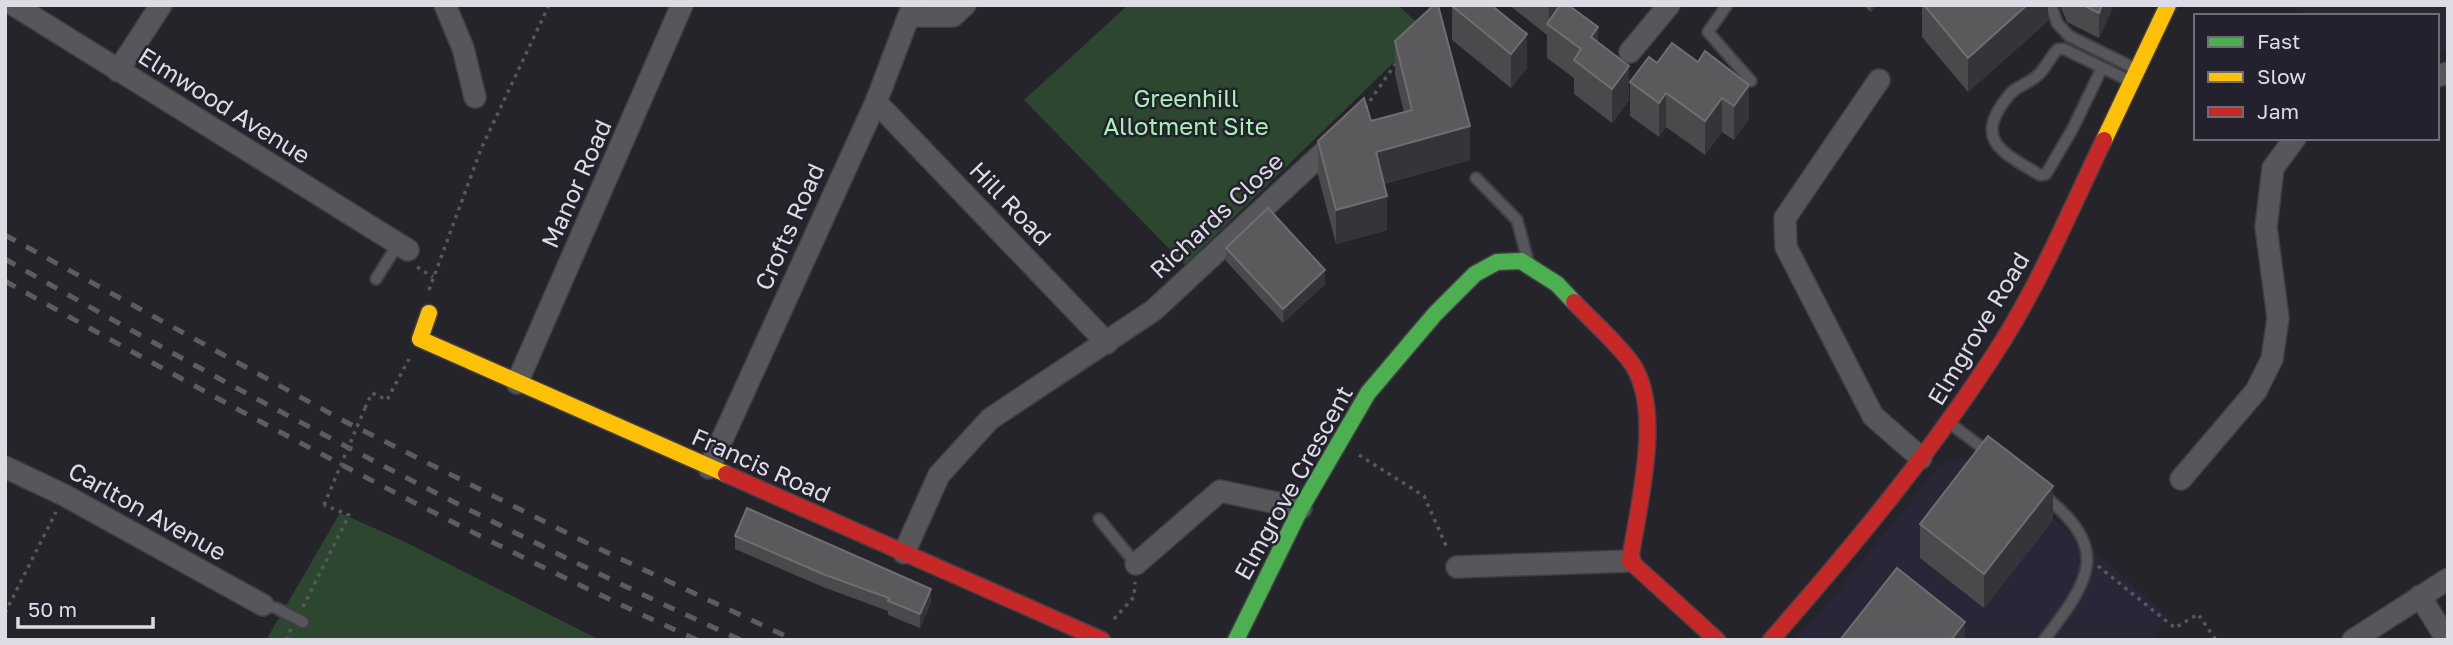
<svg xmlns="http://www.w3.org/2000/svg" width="2453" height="645" font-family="'Golos Text',sans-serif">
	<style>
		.commercial { fill: #2c2634 }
		.built { fill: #292737 }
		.green { fill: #2c4630 }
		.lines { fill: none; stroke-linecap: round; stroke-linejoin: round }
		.lane-casing { stroke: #3f3f44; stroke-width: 14 }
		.street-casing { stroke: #3f3f44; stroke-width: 24 }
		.fast-casing { stroke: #3f3f44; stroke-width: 19 }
		.slow-casing { stroke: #3f3f44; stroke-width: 19 }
		.jam-casing { stroke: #3f3f44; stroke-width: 19 }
		.path { stroke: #58575c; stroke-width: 3.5; stroke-dasharray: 3.5 5; stroke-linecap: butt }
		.lane { stroke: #57575b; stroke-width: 10 }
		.street { stroke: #57575b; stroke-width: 21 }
		.fast { stroke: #4caf50; stroke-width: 16 }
		.slow { stroke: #ffc107; stroke-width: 16 }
		.jam { stroke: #c62828; stroke-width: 16 }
		.rail { stroke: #5c5c61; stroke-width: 5; stroke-dasharray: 12 12; stroke-linecap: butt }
		.path-bridge { stroke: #58575c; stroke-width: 3.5; stroke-dasharray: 3.5 5; stroke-linecap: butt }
		.wall { fill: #4c494c }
		.shaded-wall { fill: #353438 }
		.building { fill: #5c595d; stroke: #706d72; stroke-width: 2 }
		.labels { text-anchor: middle; stroke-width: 5; stroke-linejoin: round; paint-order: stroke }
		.park-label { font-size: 24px; fill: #a8f2b1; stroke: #22212d }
		.street-label { font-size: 24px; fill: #dddce5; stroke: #22212d }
	</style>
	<rect width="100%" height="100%" fill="#24242a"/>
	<polygon class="commercial" points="2299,5 2448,5 2448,51 2437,55 2437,16 2306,16"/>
	<polygon class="built" points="1962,458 1987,465 2103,559 2167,616 2153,640 1794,640 1818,616 1940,465"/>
	<g class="green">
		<polygon points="1128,5 1398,5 1426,31 1185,265 1024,100"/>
		<polygon points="340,513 401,540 600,640 266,640"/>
	</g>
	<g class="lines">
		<g class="lane-casing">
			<g id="lane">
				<polyline points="1727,5 1708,32 1751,81"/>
				<polyline points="2051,5 2057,23 2069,36 2136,69"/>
				<path d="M2102,68L2072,130L2046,174L2040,175C2002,152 1971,140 2010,94C2017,86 2030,83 2038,75C2046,68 2050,57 2058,49H2064L2130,81"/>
				<polyline points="1476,178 1517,220 1528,261"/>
				<polyline points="376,279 398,244"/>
				<polyline points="1952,425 1992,455"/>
				<path d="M2043,495C2112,549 2090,580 2044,640"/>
				<polyline points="1099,519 1136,564"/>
				<polyline points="263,605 276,608 303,622"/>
			</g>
		</g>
		<g class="street-casing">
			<g id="street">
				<polyline points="14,5 408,250"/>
				<polyline points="445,5 463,48 475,97"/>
				<polyline points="910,16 953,16 965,5"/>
				<polyline points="1630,52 1669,5"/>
				<polyline points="118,71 161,5"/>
				<polyline points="2437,76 2448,73"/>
				<polyline points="1879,80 1785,218 1786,247 1873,416 1921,458"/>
				<polyline points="876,102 1107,343"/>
				<polyline points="517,383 682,5"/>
				<polyline points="5,467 64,495 263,605"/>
				<polyline points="709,468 876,102 913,5"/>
				<polyline points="2181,479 2256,391 2272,359 2278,318 2266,227 2273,168 2295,138"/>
				<polyline points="904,553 939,475 990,419 1154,310 1339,138"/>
				<polyline points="1136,564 1220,491 1301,508"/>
				<polyline points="1457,567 1630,561"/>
				<polyline points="2420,596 2447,640"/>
				<polyline points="2353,640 2448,579"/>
			</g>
		</g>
		<g class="fast-casing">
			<polyline id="fast" points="1236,640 1301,508 1368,393 1435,314 1475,274 1497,262 1521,261 1557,284 1574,302"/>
		</g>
		<g class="slow-casing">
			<g id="slow">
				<polyline points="2104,140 2168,5"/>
				<polyline points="429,313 420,339 726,474"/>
			</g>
		</g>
		<g class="jam-casing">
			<g id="jam">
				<path d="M1574,302C1593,322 1614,340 1630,361C1665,407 1638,506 1630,561L1717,640"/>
				<polyline points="726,474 1102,640"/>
				<path d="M1771,640C1855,544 1936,447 2004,339C2043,276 2072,206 2104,140"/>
			</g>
		</g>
		<g class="path">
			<polyline points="1365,108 1396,63"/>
			<polyline points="417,267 433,277"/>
			<polyline points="429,290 481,149 549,5"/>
			<polyline points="365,408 372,393 387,400 409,359"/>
			<polyline points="1359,455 1424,496 1448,550"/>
			<polyline points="2098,566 2175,628 2198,614 2216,640"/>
			<polyline points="303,607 349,515 324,505"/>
			<polyline points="5,613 56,512"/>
			<polyline points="1114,619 1134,597 1135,582"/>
			<polyline points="286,640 291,629"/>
		</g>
		<use href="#lane" class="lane"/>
		<use href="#street" class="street"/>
		<use href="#fast" class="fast"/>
		<use href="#slow" class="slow"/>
		<use href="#jam" class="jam"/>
		<g class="rail">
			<polyline points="5,235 344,421 591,545 794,640"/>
			<path d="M5,259C245,396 489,526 741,640"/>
			<path d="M5,281C232,408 460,532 697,640"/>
		</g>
		<polyline class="path-bridge" points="324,505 365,408"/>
	</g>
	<g class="wall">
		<polygon points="1452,5 1491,5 1527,68 1511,88 1452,40"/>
		<polygon points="1509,5 1568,5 1598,42 1629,100 1612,123 1574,94 1574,78 1547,58 1547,35"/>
		<polygon points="1863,5 1877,5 1871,12"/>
		<polygon points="1922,5 2048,5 2048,21 1968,92 1922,37"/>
		<polygon points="2060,5 2114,5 2099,38 2067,22"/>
		<polygon points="1395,41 1470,160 1384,184 1387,230 1336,244 1318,175 1318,141 1404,112 1395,75"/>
		<polygon points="1672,43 1749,119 1734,140 1722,132 1705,155 1666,127 1659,137 1630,116 1630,82 1657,63"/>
		<polygon points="1226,248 1325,284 1283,323 1226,261"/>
		<polygon points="2053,520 1984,608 1920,558 1920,524"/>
		<polygon points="735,536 931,602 920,628 888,615 888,611 823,587 735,549"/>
	</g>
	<g class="shaded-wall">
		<polygon points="1549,5 1567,5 1549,25"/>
		<polygon points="1871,5 1877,5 1871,12"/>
		<polygon points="2027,5 2048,5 2048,21 1968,92 1968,58"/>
		<polygon points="2102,5 2114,5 2099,38 2099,13"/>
		<polygon points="1598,27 1598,61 1591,37"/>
		<polygon points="1527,34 1527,68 1511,88 1511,54"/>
		<polygon points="1629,66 1629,100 1612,123 1612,89"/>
		<polygon points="1749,85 1749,119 1734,140 1734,106"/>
		<polygon points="1666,93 1666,127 1659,137 1659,103"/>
		<polygon points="1722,98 1722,132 1705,155 1705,121"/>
		<polygon points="1470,126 1470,160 1376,186 1376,152"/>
		<polygon points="1387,196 1387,230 1336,244 1336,210"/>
		<polygon points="1325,270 1325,284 1283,323 1283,309"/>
		<polygon points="2053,486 2053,520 1984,608 1984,574"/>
		<polygon points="931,589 931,602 920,628 920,614"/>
		<polygon points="1965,622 1965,640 1951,640"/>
	</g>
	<g class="building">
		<polygon points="1434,5 1438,5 1470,126 1376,152 1387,196 1336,210 1318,141 1364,98 1371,121 1412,110 1395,41"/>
		<polygon points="1491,5 1527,34 1511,54 1452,6"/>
		<polygon points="1560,5 1568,5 1598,27 1591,37 1629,66 1612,89 1574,60 1581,49 1547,24"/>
		<polygon points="1924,5 2027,5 1968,58"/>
		<polygon points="2083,5 2102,5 2099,13"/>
		<polygon points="1672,43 1698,62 1705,51 1749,85 1734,106 1722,98 1705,121 1666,93 1659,103 1630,82 1649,57 1657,63"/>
		<polygon points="1268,208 1325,270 1283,309 1226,248"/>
		<polygon points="1988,436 2053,486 1984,574 1920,524"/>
		<polygon points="747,508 931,589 920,614 888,601 889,598 823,574 735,536"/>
		<polygon points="1897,568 1965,622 1951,640 1840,640"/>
	</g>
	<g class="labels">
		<g class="park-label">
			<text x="1186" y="107">Greenhill<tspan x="1186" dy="28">Allotment Site</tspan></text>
		</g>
		<g class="street-label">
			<text transform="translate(224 106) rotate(32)" y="8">Elmwood Avenue</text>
			<text transform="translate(577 184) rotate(-66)" y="8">Manor Road</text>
			<text transform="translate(1010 204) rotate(46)" y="8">Hill Road</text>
			<text transform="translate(1217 216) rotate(-43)" y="8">Richards Close</text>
			<text transform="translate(790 227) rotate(-66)" y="8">Crofts Road</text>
			<text transform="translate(1979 329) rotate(-59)" y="8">Elmgrove Road</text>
			<text transform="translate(761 466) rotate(24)" y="8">Francis Road</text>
			<text transform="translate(1294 483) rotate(-61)" y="8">Elmgrove Crescent</text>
			<text transform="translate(147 512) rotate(29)" y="8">Carlton Avenue</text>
		</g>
	</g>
	<rect width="2453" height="645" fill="none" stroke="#dddce5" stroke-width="14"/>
	<rect x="2194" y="14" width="245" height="126" fill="#22212d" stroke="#6d6c77" stroke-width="2"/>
	<rect x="2208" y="37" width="35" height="10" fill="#4caf50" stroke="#6d6c77" stroke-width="2"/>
	<text x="2257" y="49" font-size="21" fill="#dddce5">Fast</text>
	<rect x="2208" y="72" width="35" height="10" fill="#ffc107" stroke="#6d6c77" stroke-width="2"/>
	<text x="2257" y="84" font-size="21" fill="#dddce5">Slow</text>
	<rect x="2208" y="107" width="35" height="10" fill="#c62828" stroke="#6d6c77" stroke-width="2"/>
	<text x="2257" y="119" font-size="21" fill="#dddce5">Jam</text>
	<path d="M18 617v10h135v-10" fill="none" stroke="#dddce5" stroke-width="3.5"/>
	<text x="28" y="617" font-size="21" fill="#dddce5" stroke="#22212d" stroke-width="5" paint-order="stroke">50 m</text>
</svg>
